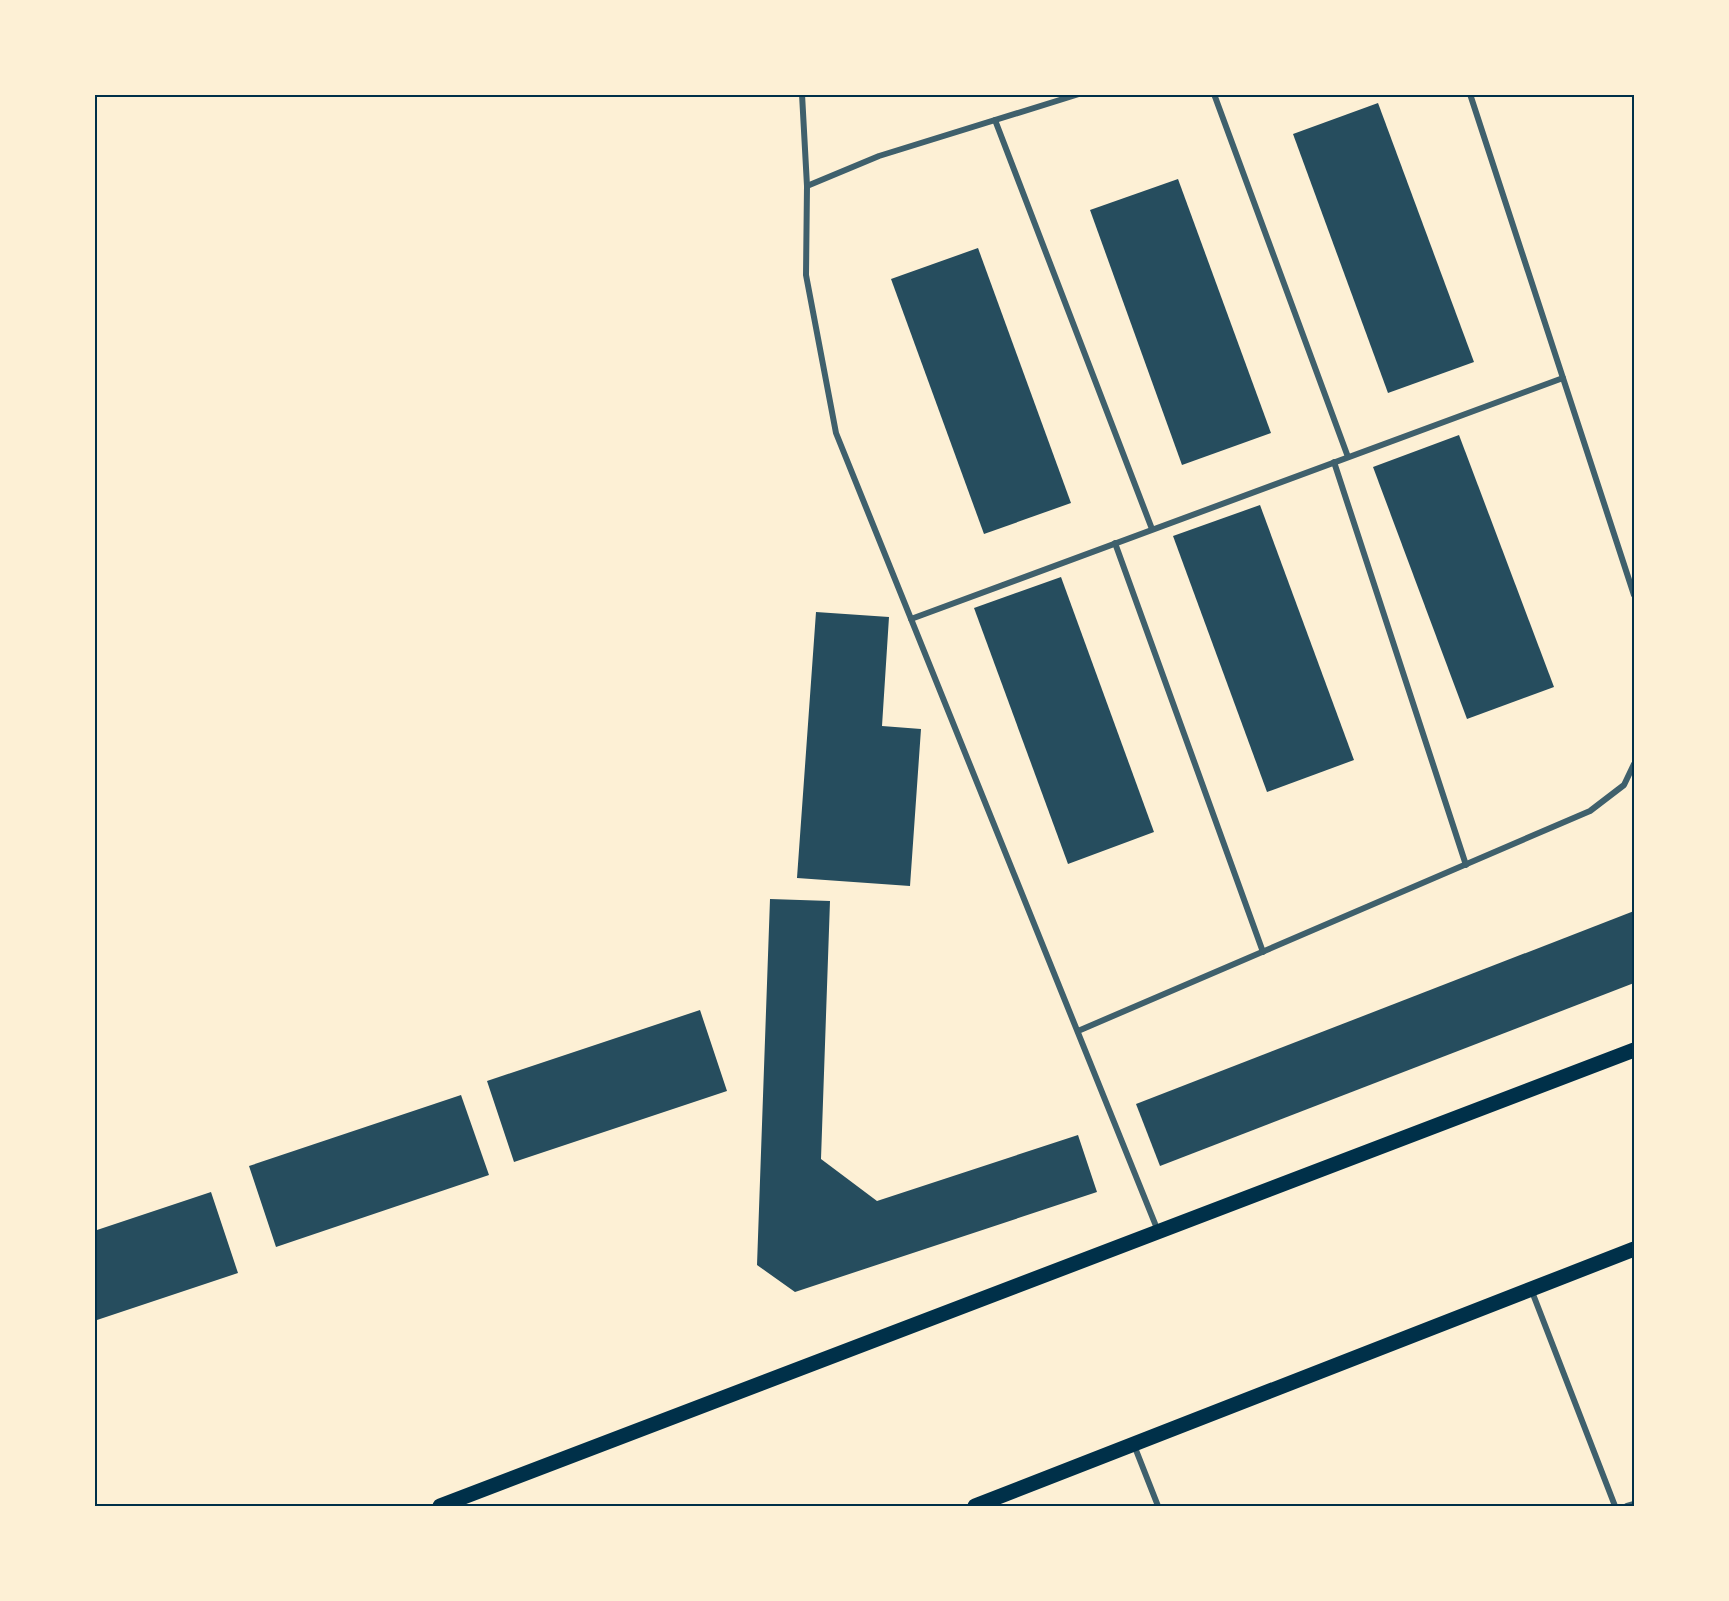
<svg xmlns="http://www.w3.org/2000/svg" width="1729" height="1601" font-family="Signika,sans-serif">
	<style>
		.building { fill: #264d5e }
		.lines { fill: none; stroke-linecap: round; stroke-linejoin: round }
		.minor { stroke: #3f606c; stroke-width: 6 }
		.primary { stroke: #003049; stroke-width: 15 }
		.neatline { fill: none; stroke: #003049; stroke-width: 2 }
	</style>
	<rect width="100%" height="100%" fill="#fdf0d5"/>
	<g class="building">
		<polygon points="1378,103 1474,362 1388,393 1293,134"/>
		<polygon points="1178,179 1271,433 1182,465 1090,210"/>
		<polygon points="978,248 1071,503 984,534 891,279"/>
		<polygon points="1459,435 1554,687 1467,719 1373,467"/>
		<polygon points="1260,505 1354,760 1267,792 1173,536"/>
		<polygon points="1061,577 1154,832 1068,864 974,608"/>
		<polygon points="816,612 889,617 882,726 921,729 910,886 797,878"/>
		<polygon points="770,899 830,901 821,1159 877,1201 1078,1135 1097,1192 795,1292 757,1265"/>
		<polygon points="1634,911 1634,983 1160,1166 1136,1104"/>
		<polygon points="700,1010 727,1091 514,1162 487,1081"/>
		<polygon points="461,1095 489,1175 276,1247 249,1166"/>
		<polygon points="211,1192 238,1273 94,1321 94,1231"/>
	</g>
	<g class="lines">
		<g class="minor">
			<polyline points="802,94 807,186"/>
			<polyline points="1079,94 879,156 807,186 806,275 836,433 1158,1231"/>
			<polyline points="1214,94 1348,457"/>
			<polyline points="1470,94 1634,595"/>
			<polyline points="995,120 1152,529"/>
			<polyline points="1334,462 1466,865"/>
			<polyline points="1115,543 1263,952"/>
			<polyline points="911,619 1563,378"/>
			<polyline points="1078,1031 1590,811 1624,785 1634,764"/>
			<polyline points="1531,1289 1615,1506"/>
			<polyline points="1134,1445 1158,1506"/>
			<polyline points="1627,1506 1634,1504"/>
		</g>
		<g class="primary">
			<polyline points="440,1506 1634,1050"/>
			<polyline points="975,1506 1634,1249"/>
		</g>
	</g>
	<rect width="1729" height="1601" fill="none" stroke="#fdf0d5" stroke-width="192"/>
	<rect x="96" y="96" width="1537" height="1409" class="neatline"/>
</svg>
